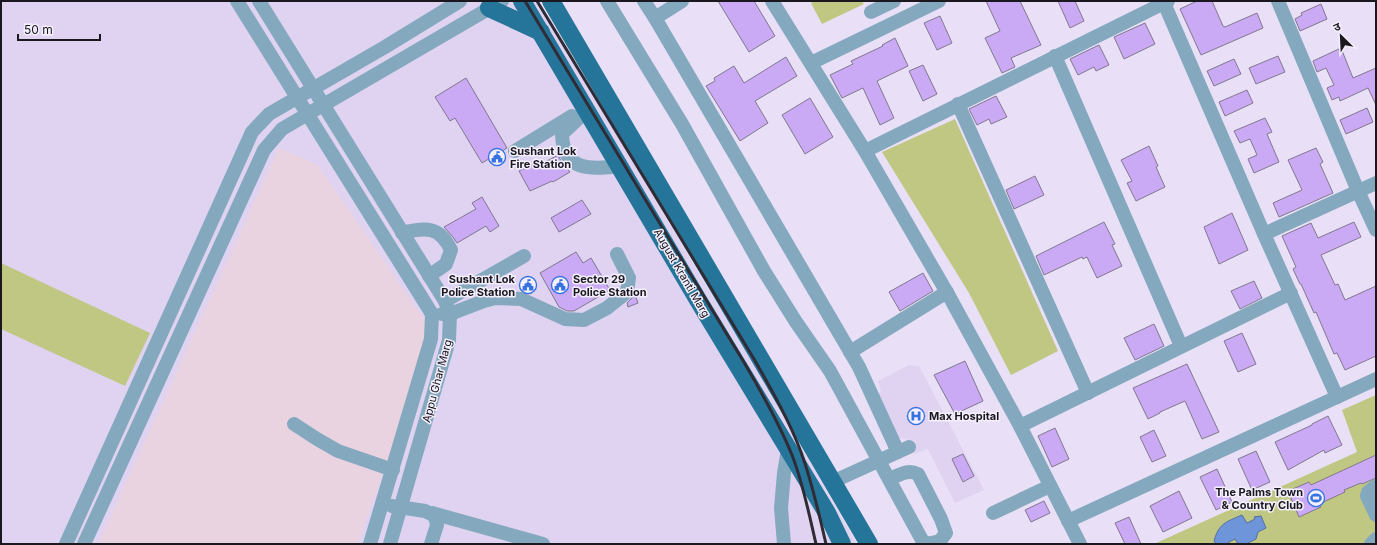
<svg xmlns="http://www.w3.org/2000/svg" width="1377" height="545" font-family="Inter,'Noto Sans Devanagari',sans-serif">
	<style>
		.built { fill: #dfd3f1 }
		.industrial { fill: #e9d3e1 }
		.green { fill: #c0c782 }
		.water { fill: #6e95da; stroke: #556fa2 }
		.building { fill: #caa9f5; stroke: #81788d }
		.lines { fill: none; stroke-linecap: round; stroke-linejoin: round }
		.minor { stroke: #84a9be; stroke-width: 14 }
		.major { stroke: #25759a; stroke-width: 18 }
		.rail { stroke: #302c36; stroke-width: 3 }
		.labels { text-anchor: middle; stroke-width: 3; stroke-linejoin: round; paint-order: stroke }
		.poi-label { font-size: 11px; font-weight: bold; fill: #1a171f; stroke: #f4effd; text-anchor: start }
		.street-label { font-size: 11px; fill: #1a171f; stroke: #f4effd }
	</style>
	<rect width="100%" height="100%" fill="#e9e0f7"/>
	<g class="built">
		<polygon points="1,1 538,1 791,429 857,544 1,544"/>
		<polygon points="909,365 919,366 984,490 955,503 928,449 914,454 907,439 899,438 876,394 881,392 878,381"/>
	</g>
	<polygon class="industrial" points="279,148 318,165 432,331 358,544 98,544"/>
	<g class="green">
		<polygon points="815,1 862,1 864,4 822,24 811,3"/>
		<polygon points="955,119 1058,351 1011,375 969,293 882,152"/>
		<polygon points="1,263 150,333 125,386 1,329"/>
		<polygon points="1376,395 1376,544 1154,544 1357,452 1342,410"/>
	</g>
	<path class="water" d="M1242,515L1247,523L1255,519L1254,517L1261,516L1266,528L1258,532L1256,539L1246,544H1238L1235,539L1229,542L1228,544H1216L1214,541C1219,523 1226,522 1242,515Z"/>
	<g class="building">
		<polygon points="718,1 754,1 775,36 749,52"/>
		<polygon points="986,1 1020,1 1041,45 1011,58 1015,67 1002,73 985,38 1000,31"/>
		<polygon points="1058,1 1075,1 1084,21 1070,28"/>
		<polygon points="1197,1 1212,1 1223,26 1225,27 1257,13 1263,28 1201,55 1180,9"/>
		<polygon points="1321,4 1327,19 1300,31 1295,19 1302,15 1301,13"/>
		<polygon points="940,16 952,43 937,50 924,23"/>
		<polygon points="1145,23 1155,44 1124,59 1114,37"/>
		<polygon points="895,38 908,66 877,81 894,118 880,125 863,88 842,98 830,75 853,64 851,61 883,46 882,45"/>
		<polygon points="1099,45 1109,65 1096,71 1094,67 1078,75 1070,59"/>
		<polygon points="1341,48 1353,78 1376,68 1376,105 1368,88 1340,101 1339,97 1332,100 1327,88 1334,85 1326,68 1317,72 1313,61"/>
		<polygon points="1278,56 1285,72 1256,84 1249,68"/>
		<polygon points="786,57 797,76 755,101 768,123 740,141 706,86 715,81 714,78 734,66 744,83"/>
		<polygon points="1234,59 1241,74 1214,86 1207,71"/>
		<polygon points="923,65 937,94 923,101 909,71"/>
		<polygon points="466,78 507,148 482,163 455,118 450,121 435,97"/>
		<polygon points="1247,90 1253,103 1225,116 1219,102"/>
		<polygon points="996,96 1007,117 991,124 989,119 977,125 969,109"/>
		<polygon points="810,98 833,137 805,154 782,115"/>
		<polygon points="1367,108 1373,122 1346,134 1340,120"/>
		<polygon points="1265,118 1272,132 1267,134 1279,162 1254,173 1248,159 1257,155 1250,139 1240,143 1234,131"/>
		<polygon points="1149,146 1158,166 1156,167 1165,187 1136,201 1127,183 1132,181 1121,160"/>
		<polygon points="1316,148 1323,162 1320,164 1333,193 1279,217 1273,203 1302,190 1288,160"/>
		<polygon points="558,155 561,161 570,172 553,182 552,181 530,191 519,171 536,163 538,166"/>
		<polygon points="1035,176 1044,195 1014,209 1006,190"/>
		<polygon points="482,197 499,226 490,232 486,226 457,243 453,237 444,227 476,209 472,203"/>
		<polygon points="582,200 591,214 559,232 551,218"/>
		<polygon points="1232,213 1248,250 1219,264 1204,227"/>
		<polygon points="1104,222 1115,244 1112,245 1122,266 1097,278 1087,257 1083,259 1082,257 1044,275 1036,256"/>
		<polygon points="1354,222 1361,237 1321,255 1335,285 1338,284 1345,300 1376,286 1376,356 1345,370 1337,353 1334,354 1316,312 1314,313 1301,284 1300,284 1293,269 1296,267 1282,236 1311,223 1318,238"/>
		<polygon points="576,252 583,263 591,258 610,290 574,311 567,311 559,307 540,273"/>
		<polygon points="923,273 933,291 900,311 889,292"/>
		<polygon points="1254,281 1262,298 1240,309 1231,291"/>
		<polygon points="635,295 638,303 628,307 627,303"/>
		<polygon points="1154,324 1164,346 1135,360 1124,338"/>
		<polygon points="1242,333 1256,364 1238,372 1224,341"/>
		<polygon points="965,361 983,401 955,414 934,375"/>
		<polygon points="1187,364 1219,432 1202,439 1185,401 1160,412 1160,413 1148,419 1133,388"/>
		<polygon points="1328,416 1342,445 1325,453 1324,450 1288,470 1275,442 1312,425 1312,424"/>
		<polygon points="1055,428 1069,459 1052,467 1038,436"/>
		<polygon points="1154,430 1166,456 1152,462 1140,437"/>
		<polygon points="1256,451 1270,482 1252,490 1238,459"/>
		<polygon points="963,454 974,476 963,482 952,459"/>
		<polygon points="1376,455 1376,478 1362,484 1361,483 1344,490 1345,492 1319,504 1321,507 1299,517 1288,491 1309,482 1311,485"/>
		<polygon points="1217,469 1232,502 1216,510 1200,477"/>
		<polygon points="1179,491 1192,518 1163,532 1150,506"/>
		<polygon points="1044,501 1050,513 1031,522 1025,510"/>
		<polygon points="1129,517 1141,544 1125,544 1115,523"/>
	</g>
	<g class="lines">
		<g class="minor">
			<polyline points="237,1 432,314 431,339 370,544"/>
			<polyline points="259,1 445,301 450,314 449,340 390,544"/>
			<path d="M607,1L682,124L764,271L796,322L830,371L922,540L927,544L940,541L946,533L941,519L918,474C907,469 900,475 889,479"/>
			<polyline points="644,1 655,18 859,367 898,452"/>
			<polyline points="772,1 865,151 949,296 1020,426 1080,544"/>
			<polyline points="1278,1 1358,191 1376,230"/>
			<polyline points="1164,3 1264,234 1337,397"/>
			<polyline points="871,12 894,1"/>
			<polyline points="655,18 682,1"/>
			<polyline points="1055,56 1181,346"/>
			<polyline points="811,63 939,1"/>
			<polyline points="958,104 1088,393"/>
			<path d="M588,112L580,117L562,134C563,171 590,170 620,166"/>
			<polyline points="515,151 572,116"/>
			<polyline points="865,151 1168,1"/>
			<path d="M402,233C425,227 440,226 451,250L446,264L429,276"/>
			<polyline points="1264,234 1376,183"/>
			<polyline points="445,301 524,256"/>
			<polyline points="442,314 450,314 484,301 496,298 521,299 565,319 584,320 607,308 627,292 629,278 617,254"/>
			<polyline points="850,352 947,292"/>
			<polyline points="294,424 317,439 338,451 393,470"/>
			<polyline points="1020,426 1291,293"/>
			<polyline points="832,482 909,447"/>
			<polyline points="1376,486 1368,492 1367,496 1376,515"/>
			<polyline points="392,506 425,511 435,516 437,525 431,544"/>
			<polyline points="432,513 543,544"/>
			<polyline points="993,513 1050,486"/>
			<polyline points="1068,521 1376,379"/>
			<polyline points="66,544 252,132 269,114 385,47 460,1"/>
			<polyline points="84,544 264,150 282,129 502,1"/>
			<polyline points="784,544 781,508 784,473 788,450"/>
			<polyline points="1371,544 1376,539"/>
		</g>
		<g class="major">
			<polyline points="522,1 698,300 827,513 842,544"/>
			<polyline points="551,1 869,544"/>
			<polyline points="489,8 541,32"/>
		</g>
		<g class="rail">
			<path d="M525,1L745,364C762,393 779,423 792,455C803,483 809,514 816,544"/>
			<path d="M537,1L754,359C771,389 789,420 801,452C812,482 819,513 826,544"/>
		</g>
	</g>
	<defs>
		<g id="civic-ring" transform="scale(0.9)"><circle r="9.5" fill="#f4effd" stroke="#3672e1" stroke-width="1.5"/><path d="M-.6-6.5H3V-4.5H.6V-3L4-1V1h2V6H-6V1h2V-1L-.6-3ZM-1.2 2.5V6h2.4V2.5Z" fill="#3672e1"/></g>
		<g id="hospital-ring" transform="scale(0.9)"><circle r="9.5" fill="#f4effd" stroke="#3672e1" stroke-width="1.5"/><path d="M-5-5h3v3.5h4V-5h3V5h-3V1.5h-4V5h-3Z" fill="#3672e1"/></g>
		<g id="stadium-ring" transform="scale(0.9)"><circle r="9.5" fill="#f4effd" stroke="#3672e1" stroke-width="1.5"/><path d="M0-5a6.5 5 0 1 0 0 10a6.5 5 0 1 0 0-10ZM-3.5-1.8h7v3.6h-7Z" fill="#3672e1"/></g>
	</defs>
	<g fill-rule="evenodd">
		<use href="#civic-ring" x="497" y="157"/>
		<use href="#civic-ring" x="528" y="285"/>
		<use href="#civic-ring" x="560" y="285"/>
		<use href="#hospital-ring" x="916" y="416"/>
		<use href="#stadium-ring" x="1316" y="498"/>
	</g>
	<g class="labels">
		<g class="poi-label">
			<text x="510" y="155">Sushant Lok<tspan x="510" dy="13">Fire Station</tspan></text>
			<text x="515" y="283" text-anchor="end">Sushant Lok<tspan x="515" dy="13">Police Station</tspan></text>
			<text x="573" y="283">Sector 29<tspan x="573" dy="13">Police Station</tspan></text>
			<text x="929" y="420">Max Hospital</text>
			<text x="1303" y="496" text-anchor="end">The Palms Town<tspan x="1303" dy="13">&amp; Country Club</tspan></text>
		</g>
		<g class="street-label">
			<text transform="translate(682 273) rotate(60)" y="4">August Kranti Marg</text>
			<text transform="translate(437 381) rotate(-75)" y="4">Appu Ghar Marg</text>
		</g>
	</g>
	<rect width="1377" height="545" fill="none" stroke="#1a171f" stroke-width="4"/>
	<g transform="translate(1341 36) rotate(336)" stroke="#f4effd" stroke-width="3" paint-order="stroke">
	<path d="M0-3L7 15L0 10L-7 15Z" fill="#1a171f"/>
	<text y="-6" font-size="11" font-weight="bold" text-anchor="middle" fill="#1a171f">उ</text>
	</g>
	<path d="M18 34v6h82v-6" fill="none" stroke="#1a171f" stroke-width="2"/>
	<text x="24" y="34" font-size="12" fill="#1a171f" stroke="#f4effd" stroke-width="3" paint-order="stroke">50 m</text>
</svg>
